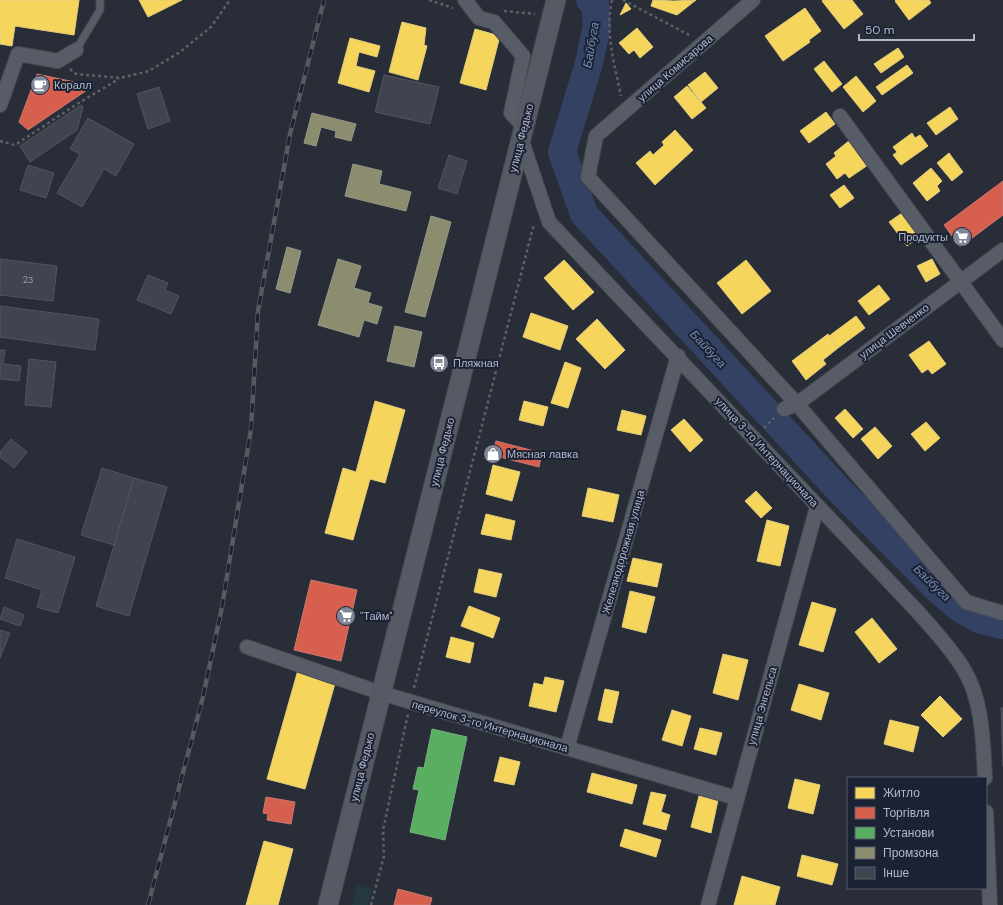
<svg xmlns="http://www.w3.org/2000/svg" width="1003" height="905" font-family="'DM Sans',sans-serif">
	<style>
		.green { fill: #24383f }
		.homes { fill: #f6d55c; stroke: #e1cc7d }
		.shops { fill: #d6604d; stroke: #cb7a72 }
		.public { fill: #5aae61; stroke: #74b180 }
		.industry { fill: #8c8c6e; stroke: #97998a }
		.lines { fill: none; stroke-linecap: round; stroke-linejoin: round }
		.river { stroke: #334263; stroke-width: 28 }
		.building { fill: #40444e; stroke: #505560 }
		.lane-casing { stroke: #454851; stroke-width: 9 }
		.street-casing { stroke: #454851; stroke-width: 16 }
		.secondary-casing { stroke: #454851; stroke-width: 21 }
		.path { stroke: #5b6069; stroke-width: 2.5; stroke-dasharray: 3 3; stroke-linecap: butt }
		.lane { stroke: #585c66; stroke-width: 7 }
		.street { stroke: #585c66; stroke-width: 14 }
		.secondary { stroke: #575a64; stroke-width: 19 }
		.rail-casing { stroke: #575a63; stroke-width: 4.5 }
		.rail { stroke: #1b2233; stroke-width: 3; stroke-dasharray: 9; stroke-linecap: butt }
		.labels { text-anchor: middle; stroke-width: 4; stroke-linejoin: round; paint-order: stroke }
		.number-label { font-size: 9px; fill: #959bab }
		.street-label { font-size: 11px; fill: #b1b8ca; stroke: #1b2233 }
		.poi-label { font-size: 11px; fill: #b1b8ca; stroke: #1b2233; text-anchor: start }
		.water-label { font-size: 12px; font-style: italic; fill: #768bb4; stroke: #1b2233 }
	</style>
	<rect width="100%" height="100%" fill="#282d38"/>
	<polygon class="green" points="357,885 372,889 368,905 352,905"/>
	<g class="homes">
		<polygon points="0,0 79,0 74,35 15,26 12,46 0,44"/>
		<polygon points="139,0 182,0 148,17"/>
		<polygon points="653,0 674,1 696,0 677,15 651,6"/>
		<polygon points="823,0 852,0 863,14 844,29 822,1"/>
		<polygon points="896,0 929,0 931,3 909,20 895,1"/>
		<polygon points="626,3 631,9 620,15"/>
		<polygon points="805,8 821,31 809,40 810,42 783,61 765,36"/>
		<polygon points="402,22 426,28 424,45 427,46 418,80 389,72"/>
		<polygon points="637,28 653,47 640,58 634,50 629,54 619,43"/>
		<polygon points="475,29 500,36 486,90 460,83"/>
		<polygon points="350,38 380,46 377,57 359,52 356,66 375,71 369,92 338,83"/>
		<polygon points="898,48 904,57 881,73 874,64"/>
		<polygon points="824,61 842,84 832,92 814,69"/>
		<polygon points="907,65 913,73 882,95 876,87"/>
		<polygon points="705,72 718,88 701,102 688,85"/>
		<polygon points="856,76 876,101 863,112 843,87"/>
		<polygon points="687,86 706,108 692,119 674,97"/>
		<polygon points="950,107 958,119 936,135 927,123"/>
		<polygon points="826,112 835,124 809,143 800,131"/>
		<polygon points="675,130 693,150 655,185 636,163 650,151 653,155 664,145 662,142"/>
		<polygon points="912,133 915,138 920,135 928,146 901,165 893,155 897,152 893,147"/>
		<polygon points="850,140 868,165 849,178 845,173 837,179 826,164 836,156 834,153"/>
		<polygon points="949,153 963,172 952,181 937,163"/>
		<polygon points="931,168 942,181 937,186 940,191 927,201 913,183"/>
		<polygon points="844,185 854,198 840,208 830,195"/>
		<polygon points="902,213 919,237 907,246 889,222"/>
		<polygon points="932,259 940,274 926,282 917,266"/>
		<polygon points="564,260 594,292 573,310 544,278"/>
		<polygon points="746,260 771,291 742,314 717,283"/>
		<polygon points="879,285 890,299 869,315 858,301"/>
		<polygon points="531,313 568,326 560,350 523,337"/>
		<polygon points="856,316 865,328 838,348 829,336"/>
		<polygon points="597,319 625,350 605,369 576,339"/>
		<polygon points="828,334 838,348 823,360 826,364 806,380 792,361"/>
		<polygon points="929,341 946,364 932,374 928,369 922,373 909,355"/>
		<polygon points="565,362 581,368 568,408 551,403"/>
		<polygon points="375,401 405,410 385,483 370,479 353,540 325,533 343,468 356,472"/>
		<polygon points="524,401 548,407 543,426 519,420"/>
		<polygon points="845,409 863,429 853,438 835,418"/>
		<polygon points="622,410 646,416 641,435 617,430"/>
		<polygon points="684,419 703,440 690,452 671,430"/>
		<polygon points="926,422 940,438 925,451 911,434"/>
		<polygon points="875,427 892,446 878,459 861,439"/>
		<polygon points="493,465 520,472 512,501 486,494"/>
		<polygon points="588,488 619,495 613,522 582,516"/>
		<polygon points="756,491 772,508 761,518 745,501"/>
		<polygon points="486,514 515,521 511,540 481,534"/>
		<polygon points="767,520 789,526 780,566 757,561"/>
		<polygon points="633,558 662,564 657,587 627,581"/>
		<polygon points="479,569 502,574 496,597 474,592"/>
		<polygon points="630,591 655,597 646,633 622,627"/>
		<polygon points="812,602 836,609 823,652 799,645"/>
		<polygon points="469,606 500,618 493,638 461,626"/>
		<polygon points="872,618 897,649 879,663 855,632"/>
		<polygon points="451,637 474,643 470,663 446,657"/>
		<polygon points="723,654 748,660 738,700 713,693"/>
		<polygon points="298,670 336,680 305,789 267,779"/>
		<polygon points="545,677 564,681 556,712 529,706 534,683 543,685"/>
		<polygon points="799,684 829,693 821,720 791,710"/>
		<polygon points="605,689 619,692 612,723 598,720"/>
		<polygon points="940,696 962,719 943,737 921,715"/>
		<polygon points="672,710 691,716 682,746 662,740"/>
		<polygon points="890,720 919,727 913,752 884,744"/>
		<polygon points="700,728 722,733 716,755 694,749"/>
		<polygon points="500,757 520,762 514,785 494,781"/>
		<polygon points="592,773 637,785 632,804 587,792"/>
		<polygon points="795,779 820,785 813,814 788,808"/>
		<polygon points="651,792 666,795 661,812 670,815 666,830 643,824"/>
		<polygon points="699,796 718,800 711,833 691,827"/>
		<polygon points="625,829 661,840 656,857 620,846"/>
		<polygon points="264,841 293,849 278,905 246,905"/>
		<polygon points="802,855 838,864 832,885 797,876"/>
		<polygon points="742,876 780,887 775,905 734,905"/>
	</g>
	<g class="shops">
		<polygon points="37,74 93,86 28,130 19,122"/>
		<polygon points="1003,181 1003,215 960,247 944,225"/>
		<polygon points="496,441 542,453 539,467 492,455"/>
		<polygon points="311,580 357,590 341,661 294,650"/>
		<polygon points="266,797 295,802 291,824 267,820 268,814 263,813"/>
		<polygon points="398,889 432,898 430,905 394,905"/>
	</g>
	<polygon class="public" points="432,729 467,737 445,840 410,832 419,790 413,789 418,767 424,768"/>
	<g class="industry">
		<polygon points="312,113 356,124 351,141 335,137 336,131 321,127 316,146 304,143"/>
		<polygon points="353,164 382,171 379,184 411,192 406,211 345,196"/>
		<polygon points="431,216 451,222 425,317 405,312"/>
		<polygon points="287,247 301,251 290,293 276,289"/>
		<polygon points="338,259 361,266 354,288 371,293 368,303 382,307 377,324 364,320 359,337 318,325"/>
		<polygon points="395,326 422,332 414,367 387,361"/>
	</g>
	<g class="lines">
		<polyline class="river" points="590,0 595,4 597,26 589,63 562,152 584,214 839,490 936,588 958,607 981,620 1003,625"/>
	</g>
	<g class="building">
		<polygon points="384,75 439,87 430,124 375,112"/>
		<polygon points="159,87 170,121 148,129 137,94"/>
		<polygon points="81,105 83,107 77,130 30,162 20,146"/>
		<polygon points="88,118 134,144 116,176 104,169 82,207 57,193 80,154 70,149"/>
		<polygon points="449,155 467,161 457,194 438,188"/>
		<polygon points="28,165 54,173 46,198 20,190"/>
		<polygon points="0,259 57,266 53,301 0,295"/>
		<polygon points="148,275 168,283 165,290 179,296 171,314 137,300"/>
		<polygon points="0,306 99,319 95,350 0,337"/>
		<polygon points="0,350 5,350 3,364 21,366 19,381 0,379"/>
		<polygon points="29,359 56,362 51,407 25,405"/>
		<polygon points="11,439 27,452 14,468 0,457 0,452"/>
		<polygon points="102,468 134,478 114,545 81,535"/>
		<polygon points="134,478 167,487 129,616 96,606"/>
		<polygon points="17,539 75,557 58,613 37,607 42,590 5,578"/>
		<polygon points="4,607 24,615 20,626 0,619"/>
		<polygon points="0,630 10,633 0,658"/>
		<polygon points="1001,708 1003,708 1003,766"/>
	</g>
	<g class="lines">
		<g class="lane-casing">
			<polyline id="lane" points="76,50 100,10 100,0"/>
		</g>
		<g class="street-casing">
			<g id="street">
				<polyline points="465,0 479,18 494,22 523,56 511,113 524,127"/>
				<polyline points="753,0 596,136 588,177 797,404 966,602 1003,613"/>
				<polyline points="0,105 18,54 58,61 76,50"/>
				<polyline points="840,116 1003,340"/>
				<path d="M521,138L549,222L917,611C933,629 950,647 963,668C983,700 983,742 985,778"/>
				<polyline points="784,409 797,404 1003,250"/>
				<polyline points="247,647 381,693 736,798"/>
				<polyline points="567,748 678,356"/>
				<polyline points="986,812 990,905"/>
				<polyline points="708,905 817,507"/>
			</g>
		</g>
		<g class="secondary-casing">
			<polyline id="secondary" points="328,905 556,0"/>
		</g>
		<g class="path">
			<polyline points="429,0 453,8"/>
			<path d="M612,0C605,34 614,62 621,96"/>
			<polyline points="623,0 691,36"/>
			<polyline points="504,11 535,14"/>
			<polyline points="70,69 76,74 120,78 149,71 180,52 211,27 230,0"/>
			<polyline points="0,141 15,145 77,104 119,79"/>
			<polyline points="764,428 774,418"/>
			<polyline points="414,688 534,224"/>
			<polyline points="371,905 384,856 383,830 408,714"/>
		</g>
		<use href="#lane" class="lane"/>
		<use href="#street" class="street"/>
		<use href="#secondary" class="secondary"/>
		<g class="rail-casing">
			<polyline id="rail" points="148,905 203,697 222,607 251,429 258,311 290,134 324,0"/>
		</g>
		<use href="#rail" class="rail"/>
	</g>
	<defs>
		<g id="cafe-disc" transform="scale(1)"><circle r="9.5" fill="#818797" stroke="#1b2233"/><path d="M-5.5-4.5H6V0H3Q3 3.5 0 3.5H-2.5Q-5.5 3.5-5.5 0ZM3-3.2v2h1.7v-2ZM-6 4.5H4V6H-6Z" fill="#fff"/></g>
		<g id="supermarket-disc" transform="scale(1)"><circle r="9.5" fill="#818797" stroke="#1b2233"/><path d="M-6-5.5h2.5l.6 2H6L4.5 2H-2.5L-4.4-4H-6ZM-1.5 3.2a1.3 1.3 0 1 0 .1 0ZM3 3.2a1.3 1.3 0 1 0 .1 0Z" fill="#fff"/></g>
		<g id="bus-disc" transform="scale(1)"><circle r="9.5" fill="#818797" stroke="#1b2233"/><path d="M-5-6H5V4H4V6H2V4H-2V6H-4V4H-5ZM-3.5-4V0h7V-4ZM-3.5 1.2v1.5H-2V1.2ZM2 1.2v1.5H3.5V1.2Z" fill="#fff"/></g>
		<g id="shop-disc" transform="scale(1)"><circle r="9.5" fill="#818797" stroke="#1b2233"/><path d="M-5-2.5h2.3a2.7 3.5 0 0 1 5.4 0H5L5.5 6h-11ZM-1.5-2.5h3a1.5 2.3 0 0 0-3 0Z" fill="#fff"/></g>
	</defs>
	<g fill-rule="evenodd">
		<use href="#cafe-disc" x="40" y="85"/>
		<use href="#supermarket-disc" x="962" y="237"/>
		<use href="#bus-disc" x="439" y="363"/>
		<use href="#shop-disc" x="493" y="454"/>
		<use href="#supermarket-disc" x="346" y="616"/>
	</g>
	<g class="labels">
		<g class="number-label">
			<text x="28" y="283">2З</text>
		</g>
		<g class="street-label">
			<text transform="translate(675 68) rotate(-41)" y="4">улица Комисарова</text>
			<text transform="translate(521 138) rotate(-76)" y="4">улица Федько</text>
			<text transform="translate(894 331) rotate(-37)" y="4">улица Шевченко</text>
			<text transform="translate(442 452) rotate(-76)" y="4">улица Федько</text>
			<text transform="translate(767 452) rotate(47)" y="4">улица 3-го Интернационала</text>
			<text transform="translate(623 552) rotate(-74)" y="4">Железнодорожная улица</text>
			<text transform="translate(762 706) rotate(-74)" y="4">улица Энгельса</text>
			<text transform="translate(490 726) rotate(16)" y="4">переулок 3-го Интернационала</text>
			<text transform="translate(362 767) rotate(-76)" y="4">улица Федько</text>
		</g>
		<g class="poi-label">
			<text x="54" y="89">Коралл</text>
			<text x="948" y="241" text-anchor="end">Продукты</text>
			<text x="453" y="367">Пляжная</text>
			<text x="507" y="458">Мясная лавка</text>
			<text x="360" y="620">"Тайм"</text>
		</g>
		<g class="water-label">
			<text transform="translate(591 45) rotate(-80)" y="4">Байбуга</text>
			<text transform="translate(708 349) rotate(47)" y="4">Байбуга</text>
			<text transform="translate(932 583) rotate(44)" y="4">Байбуга</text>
		</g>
	</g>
	<rect x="847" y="777" width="140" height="112" fill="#1b2233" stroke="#575e6f"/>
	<rect x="855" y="787" width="20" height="12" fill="#f6d55c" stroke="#575e6f"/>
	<text x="883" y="797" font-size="12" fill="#b1b8ca">Житло</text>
	<rect x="855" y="807" width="20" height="12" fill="#d6604d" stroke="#575e6f"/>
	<text x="883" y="817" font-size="12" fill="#b1b8ca">Торгівля</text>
	<rect x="855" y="827" width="20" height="12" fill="#5aae61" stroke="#575e6f"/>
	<text x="883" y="837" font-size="12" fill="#b1b8ca">Установи</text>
	<rect x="855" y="847" width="20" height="12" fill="#8c8c6e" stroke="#575e6f"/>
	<text x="883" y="857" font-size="12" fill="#b1b8ca">Промзона</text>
	<rect x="855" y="867" width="20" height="12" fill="#40444e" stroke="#575e6f"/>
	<text x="883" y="877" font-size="12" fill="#b1b8ca">Інше</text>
	<path d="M859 34v6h115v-6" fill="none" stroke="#b1b8ca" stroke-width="2"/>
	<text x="865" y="34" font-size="12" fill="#b1b8ca" stroke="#1b2233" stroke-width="3" paint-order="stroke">50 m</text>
</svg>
